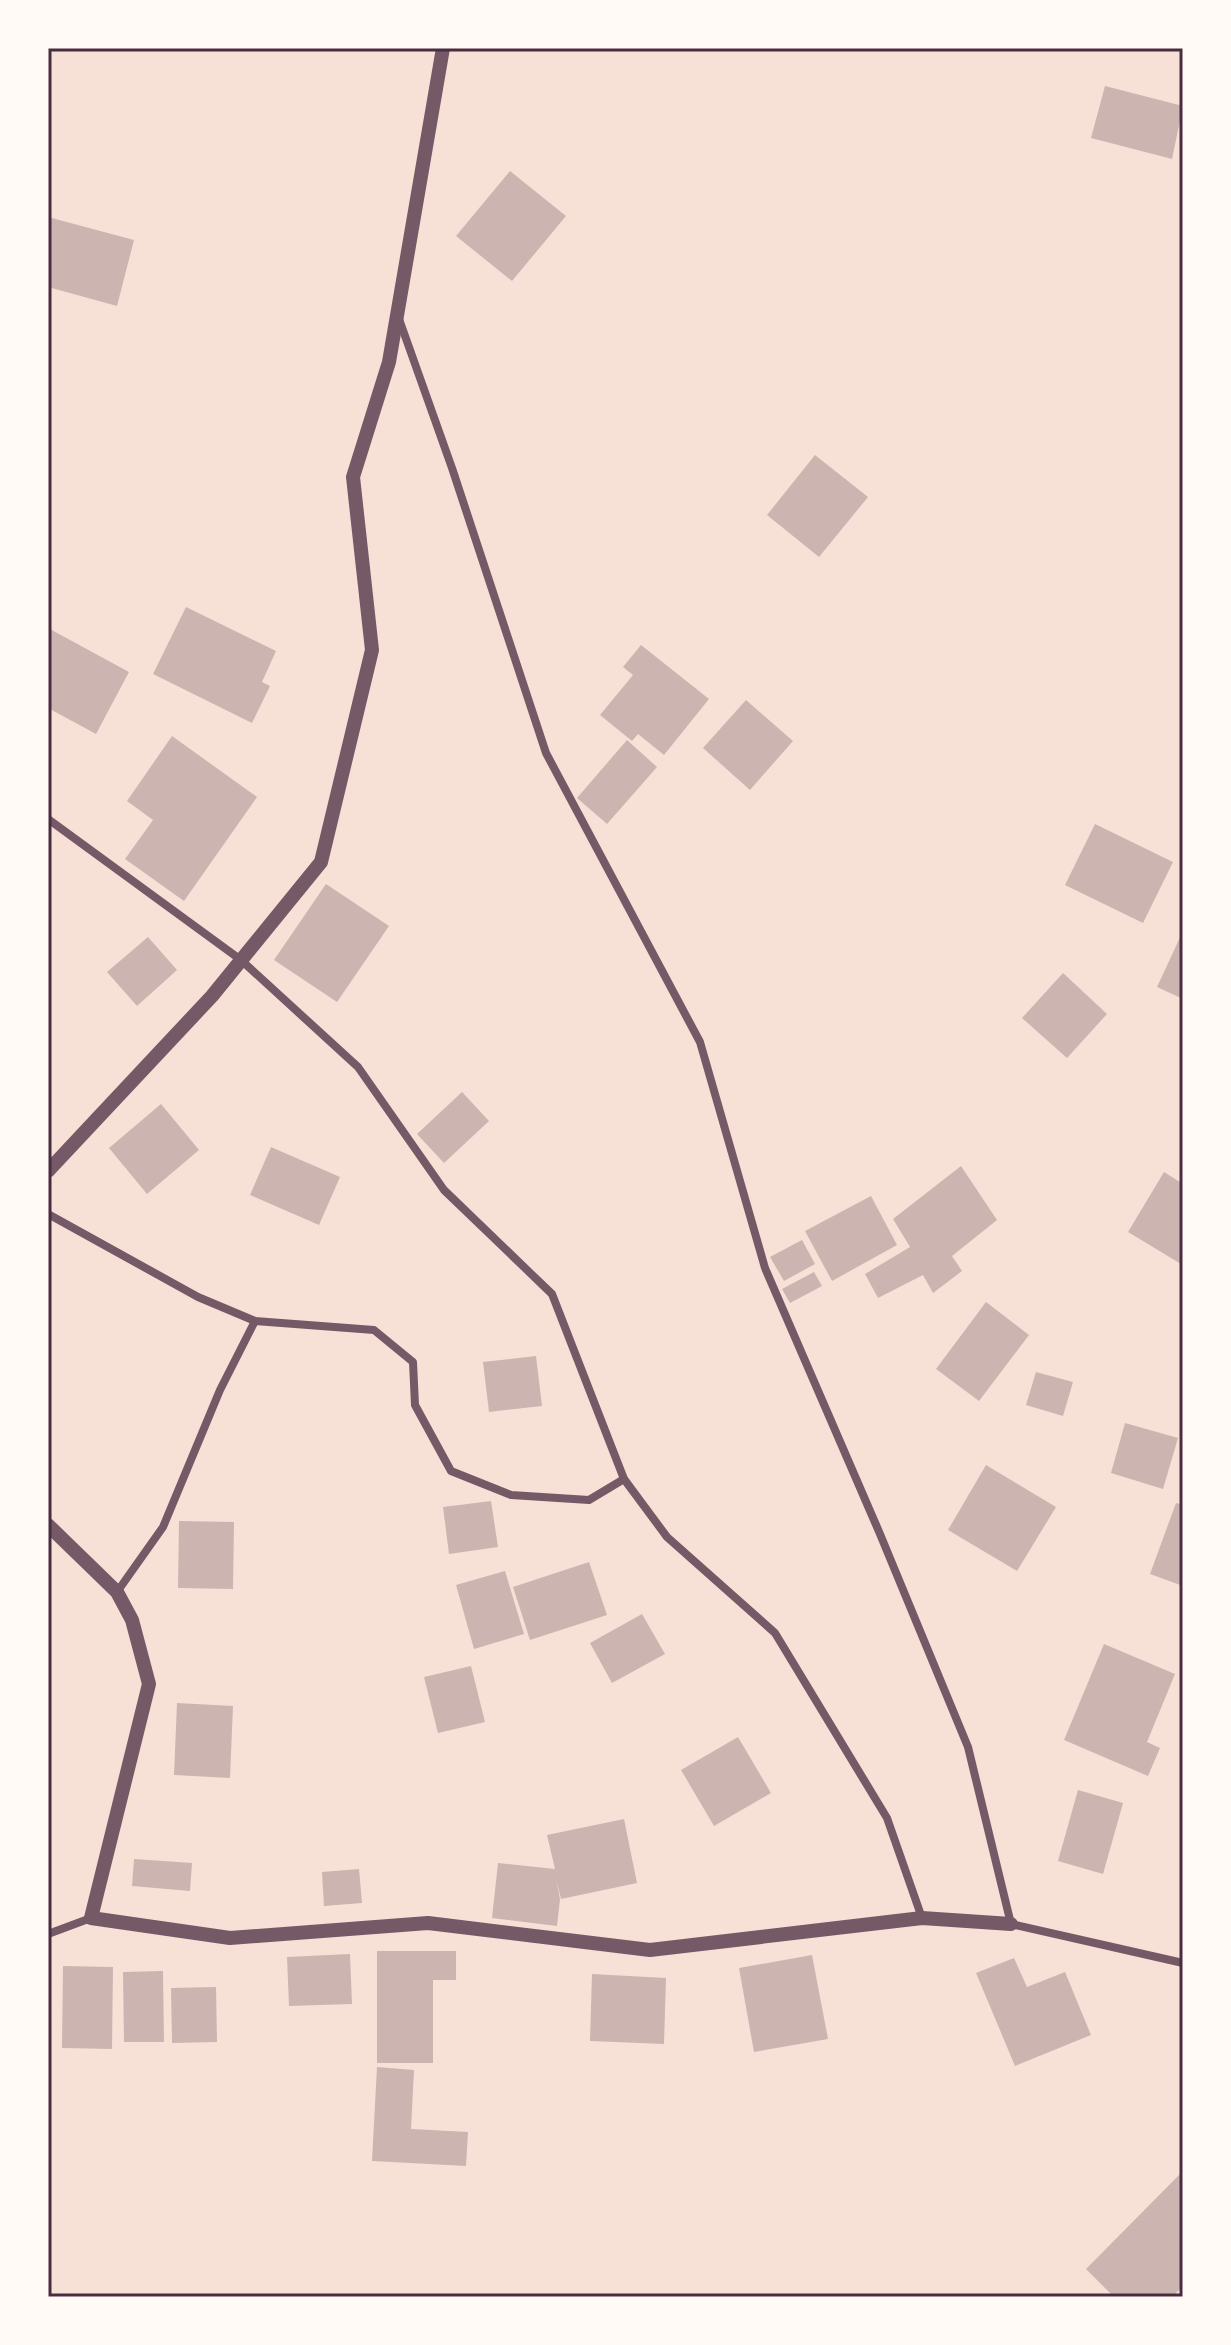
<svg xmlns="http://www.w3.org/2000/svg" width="1231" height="2345" font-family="'Public Sans',sans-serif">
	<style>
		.building { fill: #ccb4b1 }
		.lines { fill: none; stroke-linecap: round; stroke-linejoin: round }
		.minor { stroke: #755966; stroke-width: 8 }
		.tertiary { stroke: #755966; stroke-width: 14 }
		.neatline { fill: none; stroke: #4a2c40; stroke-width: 3 }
	</style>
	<rect width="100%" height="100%" fill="#f7e1d7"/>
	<g class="building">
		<polygon points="1105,86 1183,106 1172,159 1091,138"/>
		<polygon points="510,171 566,216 512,281 456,236"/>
		<polygon points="48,217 134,240 117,306 48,287"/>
		<polygon points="815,455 868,497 819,557 767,515"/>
		<polygon points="186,607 276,651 262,682 270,686 252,723 153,674"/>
		<polygon points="48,628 129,672 96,734 48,708"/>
		<polygon points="641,645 709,699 664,755 638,734 632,741 600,715 633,675 623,667"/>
		<polygon points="746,700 793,741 750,790 703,748"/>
		<polygon points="172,736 257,797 184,901 125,859 153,820 127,801"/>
		<polygon points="627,740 657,767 607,824 577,798"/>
		<polygon points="1095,824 1173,862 1143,923 1065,885"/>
		<polygon points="326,884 389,926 337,1002 274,960"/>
		<polygon points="1183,931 1183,999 1157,987"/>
		<polygon points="148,937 177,970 137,1006 107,972"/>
		<polygon points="1063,973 1107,1014 1067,1058 1022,1018"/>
		<polygon points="462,1092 489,1121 444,1163 417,1134"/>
		<polygon points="161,1104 199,1150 147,1194 109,1148"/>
		<polygon points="271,1147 340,1177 319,1225 250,1195"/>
		<polygon points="961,1166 997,1220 952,1256 962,1271 933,1293 923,1275 878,1298 865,1274 910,1247 893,1219"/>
		<polygon points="1164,1172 1183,1184 1183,1261 1181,1264 1128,1232"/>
		<polygon points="871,1196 897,1245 832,1281 805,1231"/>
		<polygon points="802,1240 815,1264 784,1281 770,1257"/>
		<polygon points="814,1272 822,1286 790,1303 782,1289"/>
		<polygon points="986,1302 1029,1335 979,1401 936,1369"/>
		<polygon points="536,1356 542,1406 489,1412 483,1362"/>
		<polygon points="1036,1372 1073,1382 1063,1416 1026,1405"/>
		<polygon points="1125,1423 1178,1438 1163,1489 1111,1473"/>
		<polygon points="986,1465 1056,1507 1017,1571 948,1530"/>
		<polygon points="491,1501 498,1547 449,1554 443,1507"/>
		<polygon points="1176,1503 1183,1505 1183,1586 1150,1574"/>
		<polygon points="179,1521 234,1522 233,1589 178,1588"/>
		<polygon points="589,1562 607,1615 530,1640 513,1587"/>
		<polygon points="505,1571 524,1634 474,1649 456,1585"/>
		<polygon points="642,1614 665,1654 612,1683 590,1643"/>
		<polygon points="1104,1644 1175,1674 1147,1742 1160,1748 1148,1776 1064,1740"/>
		<polygon points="471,1666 485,1722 438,1733 424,1677"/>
		<polygon points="177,1703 233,1706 230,1778 174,1775"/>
		<polygon points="738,1737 771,1793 714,1826 681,1770"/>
		<polygon points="1078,1790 1123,1803 1103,1874 1058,1861"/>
		<polygon points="624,1819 637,1883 561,1899 556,1879 560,1899 557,1926 492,1918 498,1863 555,1869 547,1835"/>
		<polygon points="134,1859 192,1863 190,1891 132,1886"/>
		<polygon points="359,1869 362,1903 324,1906 322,1872"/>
		<polygon points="377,1951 456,1951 456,1980 433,1980 433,2063 377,2063"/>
		<polygon points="350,1954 352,2004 289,2006 287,1957"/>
		<polygon points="812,1955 828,2039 754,2052 739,1968"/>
		<polygon points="1014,1958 1027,1987 1065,1972 1091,2035 1015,2066 976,1973"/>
		<polygon points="63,1966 113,1967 112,2049 62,2048"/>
		<polygon points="163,1971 164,2042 124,2042 123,1972"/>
		<polygon points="592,1974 666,1978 664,2044 590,2041"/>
		<polygon points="216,1987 217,2042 172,2043 171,1988"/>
		<polygon points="377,2067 414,2070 411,2129 468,2132 466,2166 372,2161"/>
		<polygon points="1183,2171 1183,2286 1172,2297 1114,2297 1086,2269"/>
	</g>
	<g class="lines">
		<g class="minor">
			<polyline points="399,319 452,468 546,753 700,1042 765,1268 880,1534 968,1747 1011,1924 1183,1963"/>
			<polyline points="48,819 241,960 358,1067 444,1190 552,1294 624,1479 667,1537 775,1633 887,1818 922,1918"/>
			<polyline points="48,1214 198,1297 255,1321 374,1330 413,1362 415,1405 451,1471 511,1495 589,1500 624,1479"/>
			<polyline points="117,1592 163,1527 220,1390 255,1321"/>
			<polyline points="48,1934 91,1918"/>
		</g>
		<g class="tertiary">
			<polyline points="48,1171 212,996 321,862 372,650 353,477 389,362 443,48"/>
			<polyline points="48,1525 117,1592 132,1620 149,1684 91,1918 230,1938 428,1923 650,1950 922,1918 1011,1924"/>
		</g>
	</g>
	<rect width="1231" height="2345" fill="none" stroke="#fffaf5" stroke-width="100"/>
	<rect x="50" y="50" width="1131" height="2245" class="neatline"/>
</svg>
